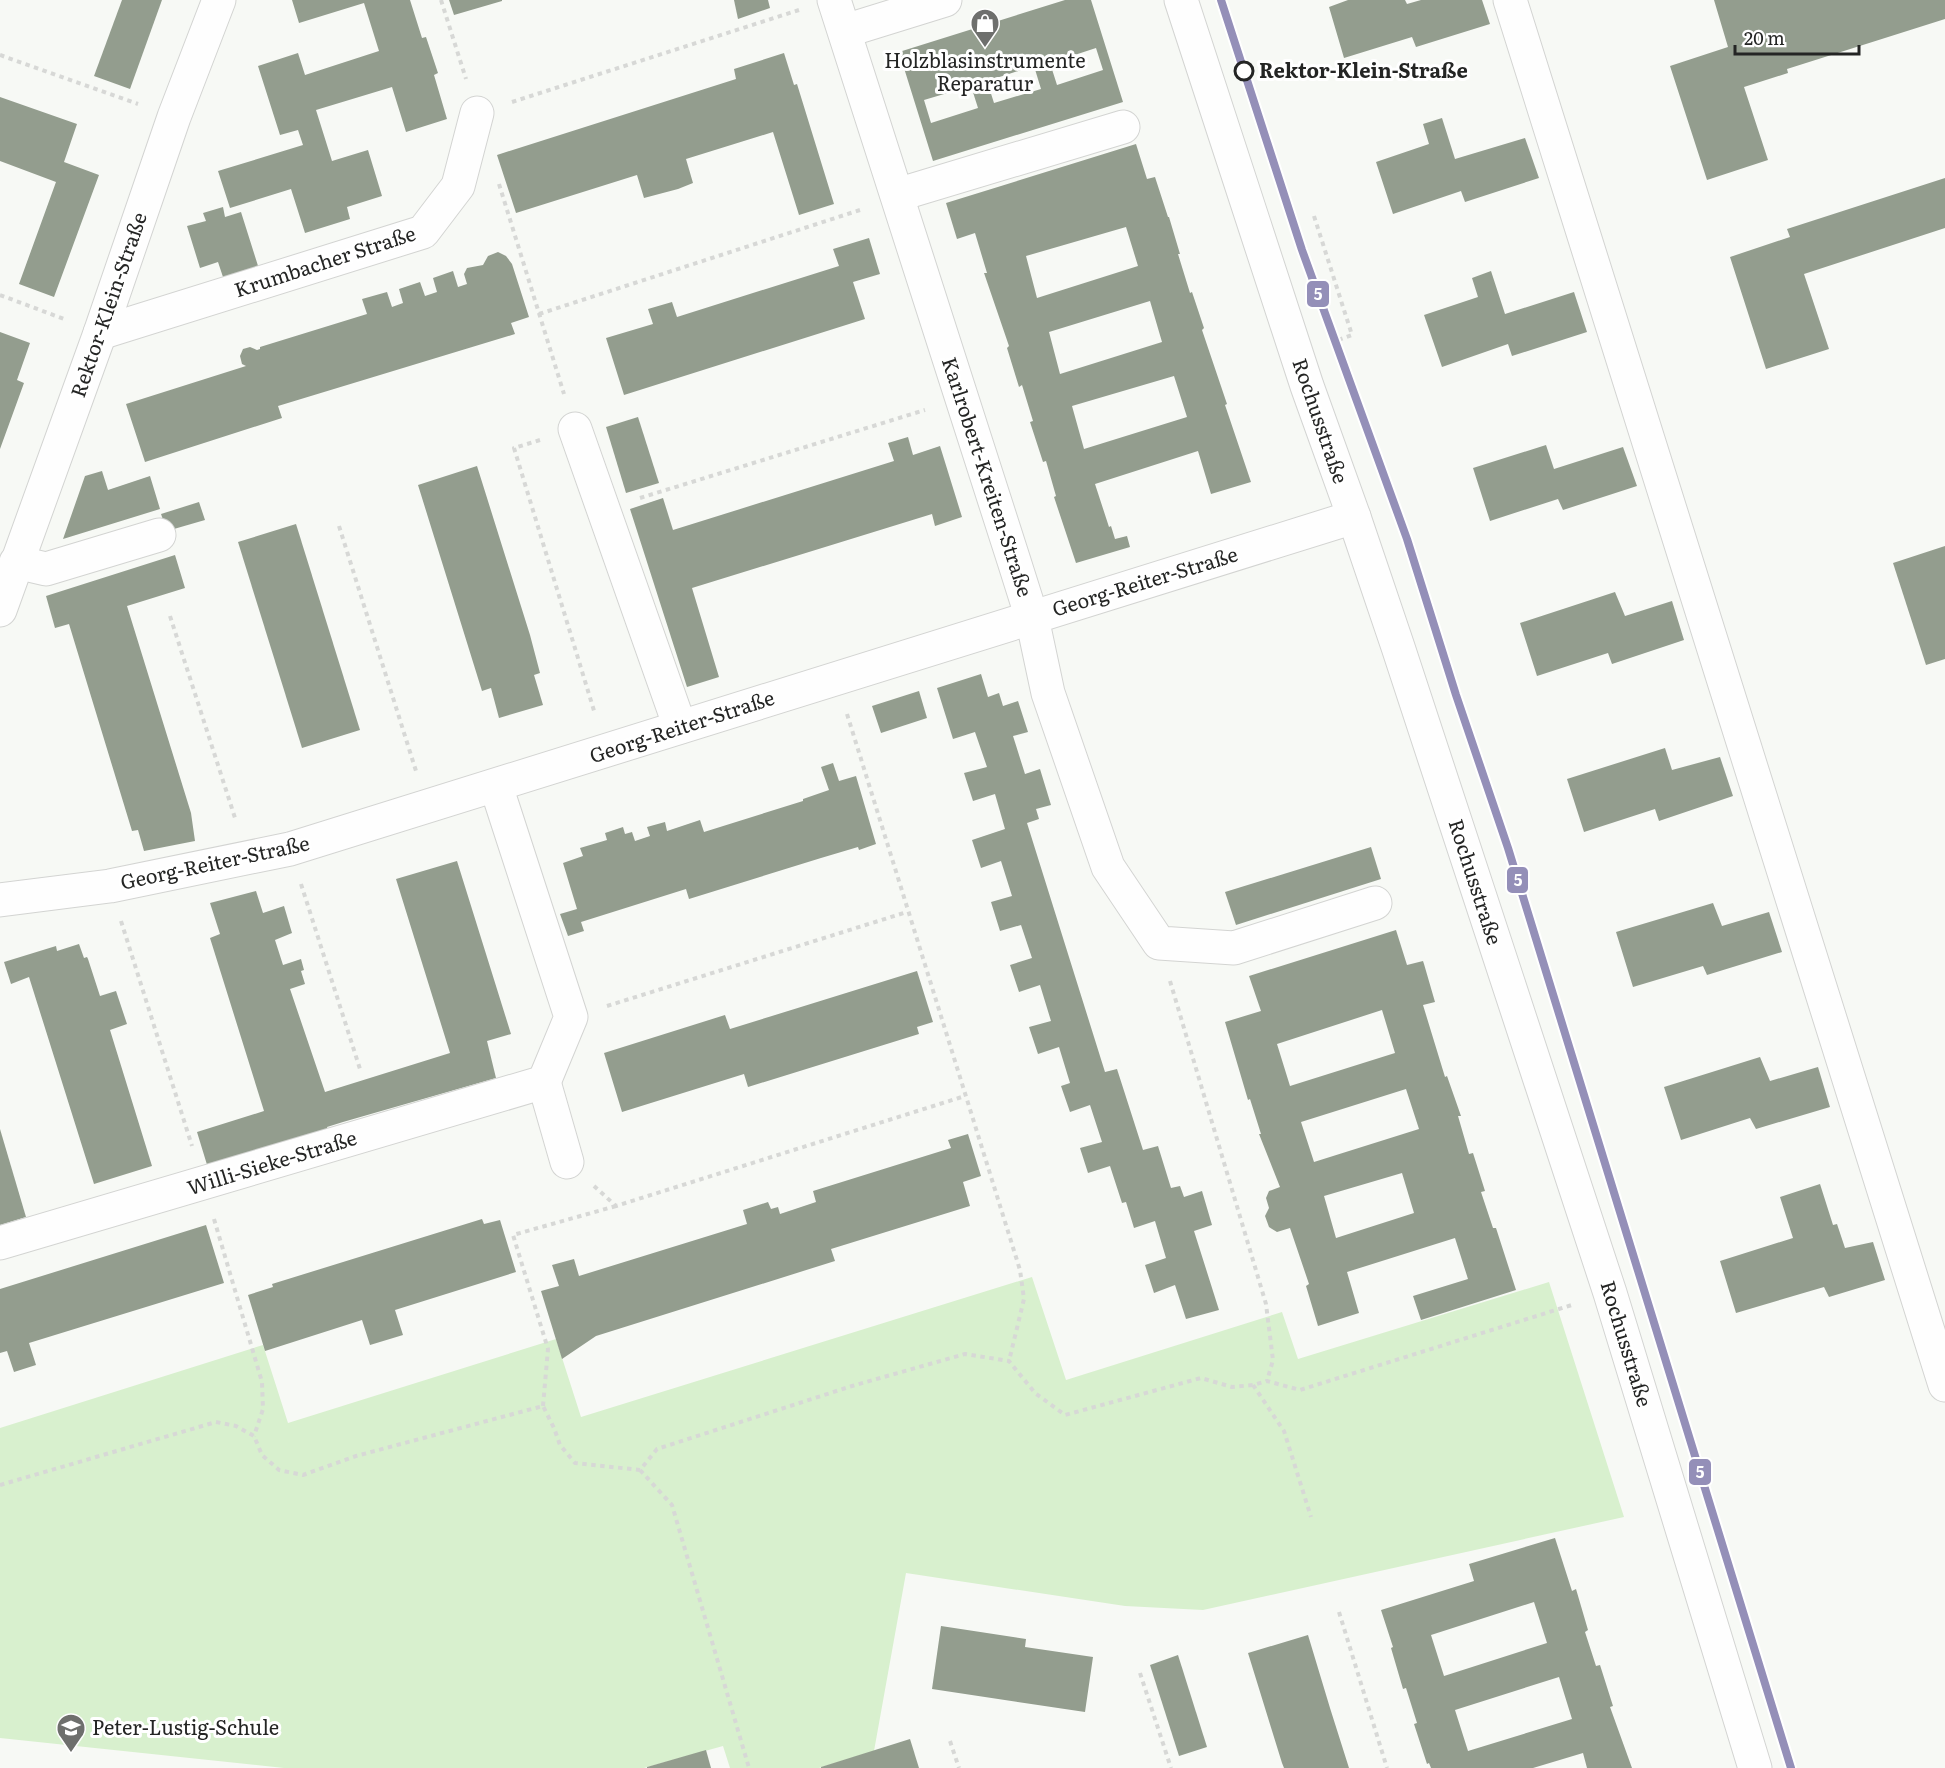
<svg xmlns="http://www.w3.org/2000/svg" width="1945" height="1768" font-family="Literata,serif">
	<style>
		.green { fill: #d8f0ce }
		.building { fill: #939d8e; fill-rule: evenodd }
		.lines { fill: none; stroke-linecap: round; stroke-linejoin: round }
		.minor-casing { stroke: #d3d4d2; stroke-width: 35 }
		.path { stroke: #d7d8d6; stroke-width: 4; stroke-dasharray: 4.5 4.5; stroke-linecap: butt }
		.minor { stroke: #fefefe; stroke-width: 33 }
		.tram-1-casing { stroke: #fff; stroke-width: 12 }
		.tram-1 { stroke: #948fb8; stroke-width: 8 }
		.stop-dot { fill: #fff; stroke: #242524; stroke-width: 3 }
		.labels { text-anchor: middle; stroke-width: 6; stroke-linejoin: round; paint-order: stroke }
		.poi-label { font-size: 20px; fill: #242524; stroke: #fff }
		.stop-label { font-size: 20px; font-weight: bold; fill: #242524; stroke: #fff; text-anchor: start }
		.street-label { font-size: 20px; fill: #242524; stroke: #fff }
		.line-badge { stroke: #fff; stroke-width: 2 }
		.badge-label { font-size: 16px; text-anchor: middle; font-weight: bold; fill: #fff }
	</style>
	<rect width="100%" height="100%" fill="#f7f9f5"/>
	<polygon class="green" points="1032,1277 1066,1380 1282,1312 1298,1359 1549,1282 1624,1517 1203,1610 1125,1606 906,1573 874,1751 819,1768 730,1768 723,1746 644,1768 284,1768 0,1738 0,1428 263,1345 288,1423 556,1339 581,1417"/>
	<g class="building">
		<polygon points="122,0 162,0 130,89 94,76"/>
		<polygon points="292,0 410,0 422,38 426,37 438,73 434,75 447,119 406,132 392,87 316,110 332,161 368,150 382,196 347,207 350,219 305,233 291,189 230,208 218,171 303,145 298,130 280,135 258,66 298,53 305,75 379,51 364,3 299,23"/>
		<polygon points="449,0 502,0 502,1 454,15"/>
		<polygon points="734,0 768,0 770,8 738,19"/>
		<path d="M1065,0H1091L1123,102L933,161L899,52ZM1096,48L1103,70L1057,85L1050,63ZM1034,66L1041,89L994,103L987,81ZM971,86L978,108L931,123L924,100Z"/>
		<polygon points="1348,0 1405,0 1407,4 1421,0 1482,0 1490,24 1416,47 1412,37 1344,58 1329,7"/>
		<polygon points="1714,0 1945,0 1945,19 1787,69 1788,73 1744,87 1768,160 1707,180 1670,66 1728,47"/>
		<polygon points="784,53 794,85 797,84 834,204 799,215 773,132 686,159 693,183 678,189 644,198 637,175 516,213 497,155 736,79 734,69"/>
		<polygon points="0,97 77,124 64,162 99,175 54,297 19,284 56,182 0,161"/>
		<polygon points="1442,118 1455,159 1525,138 1539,178 1465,202 1461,191 1393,214 1376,162 1429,144 1423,124"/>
		<path d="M1136,144L1147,179L1155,177L1168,217H1169L1180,254H1178L1190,293L1192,292L1204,328L1202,330L1227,404L1225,405L1251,482L1211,494L1198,451L1095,484L1109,527L1111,526L1115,539L1127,536L1130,547L1076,563L1054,497L1056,496L1046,461L1043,462L1030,422L1033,421L1022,385L1019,387L1007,348L1009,346L984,273H987L975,233L957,239L946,203ZM1126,227L1138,266L1037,298L1026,256ZM1150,301L1162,342L1060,374L1049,332ZM1174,376L1187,417L1084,449L1072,406Z"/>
		<polygon points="1945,178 1945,228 1804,274 1829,349 1766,369 1730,257 1790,237 1787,229"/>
		<polygon points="223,207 225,217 241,212 259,269 224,280 218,262 200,268 187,226 206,221 203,213"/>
		<polygon points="869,238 880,274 853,282 865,319 624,395 606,338 653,324 648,309 672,302 677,317 839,266 833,249"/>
		<polygon points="498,252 506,256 512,264 529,317 511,323 515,334 278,406 282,418 145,462 126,404 246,366 242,364 240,356 243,349 250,347 257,350 260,349 260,347 367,314 362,299 387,292 392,307 403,303 399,289 420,282 425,296 437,292 433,278 453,271 458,287 467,284 464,274 467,268 483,265 488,256"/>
		<polygon points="1491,271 1505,314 1574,292 1587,332 1512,356 1508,344 1442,367 1424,315 1478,297 1472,278"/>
		<polygon points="0,332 30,343 17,380 24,383 0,449"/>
		<polygon points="638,417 659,483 626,493 606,427"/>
		<polygon points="908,437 913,455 940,446 962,517 935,526 932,514 692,588 719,677 687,687 630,509 663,498 673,530 894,461 888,443"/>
		<polygon points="1546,445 1554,469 1623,447 1637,486 1563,510 1558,499 1490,521 1473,468"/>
		<polygon points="477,466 530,635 540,673 534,675 543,705 499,718 491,688 482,691 418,485"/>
		<polygon points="102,471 108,490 150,476 160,509 63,539 85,476"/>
		<polygon points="199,502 205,520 167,531 161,514"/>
		<polygon points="296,524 360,730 302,748 238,542"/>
		<polygon points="1945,546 1945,659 1926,665 1893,563"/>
		<polygon points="175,555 185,588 127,606 191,813 195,841 144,851 138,830 132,831 69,624 55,628 46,596"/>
		<polygon points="1615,592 1625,616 1672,601 1684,640 1612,664 1608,653 1537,676 1520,623"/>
		<polygon points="981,674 988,697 999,693 1003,706 1018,701 1028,732 1013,736 1025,774 1040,769 1051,805 1036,809 1039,819 1027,823 1105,1072 1117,1069 1143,1150 1158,1146 1171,1188 1180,1186 1184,1197 1202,1191 1212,1225 1194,1231 1219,1310 1186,1319 1175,1285 1154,1293 1145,1265 1166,1258 1155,1221 1134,1228 1126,1202 1122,1203 1110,1166 1088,1173 1080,1148 1102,1142 1090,1105 1070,1112 1061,1086 1070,1083 1059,1047 1038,1054 1029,1027 1051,1021 1040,985 1019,992 1010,965 1032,958 1021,925 1000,931 991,902 1012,896 1001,861 981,868 972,840 1005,829 995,794 973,801 964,773 987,767 975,732 953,739 937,688"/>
		<polygon points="919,691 927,718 881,733 872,706"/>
		<polygon points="1665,748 1672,770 1720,757 1733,796 1659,821 1655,809 1584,832 1567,779"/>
		<polygon points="833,763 839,781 856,776 876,844 859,850 858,847 821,858 689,899 686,889 581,922 584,931 568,936 560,914 577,909 563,863 583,856 580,848 607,840 605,833 623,827 625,834 632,832 635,841 650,836 647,827 665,822 667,831 700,820 704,832 803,801 803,799 829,790 821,767"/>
		<polygon points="1371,847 1381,879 1236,925 1225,892"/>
		<polygon points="457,861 511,1034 487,1041 496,1078 343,1122 327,1127 328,1130 208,1168 197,1132 264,1111 210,938 220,934 210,903 256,891 263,913 284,906 292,933 275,940 283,965 301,959 304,970 301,971 305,984 290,989 325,1092 450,1053 396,879"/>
		<polygon points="1713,903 1722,926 1769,912 1782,952 1707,975 1703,966 1633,987 1616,932"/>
		<path d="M1396,930L1407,965L1423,961L1424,964L1435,1002L1423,1005L1445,1077L1447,1076L1461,1116H1458L1469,1154L1473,1153L1485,1191L1481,1192L1493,1228H1496L1516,1290L1421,1320L1413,1296L1468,1279L1455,1238L1347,1272L1359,1313L1318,1326L1306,1286L1309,1284L1290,1228L1277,1232L1269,1227L1265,1216L1269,1208L1266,1198L1269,1191L1280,1187L1259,1134H1261L1250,1099L1248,1100L1225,1022L1261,1011L1249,976ZM1382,1010L1395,1053L1290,1086L1277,1044ZM1406,1089L1419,1129L1314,1162L1301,1122ZM1402,1173L1414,1213L1336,1238L1324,1196Z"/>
		<polygon points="79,944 84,958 87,957 88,959 100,996 116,991 127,1024 110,1030 152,1166 94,1184 29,977 11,984 4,962 56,946 57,951"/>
		<polygon points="917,971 933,1022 917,1027 919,1034 748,1087 744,1074 622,1112 604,1053 725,1015 730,1029"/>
		<polygon points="1760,1057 1770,1081 1818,1067 1830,1107 1756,1129 1750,1118 1681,1140 1664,1087"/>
		<polygon points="0,1129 26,1217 0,1225"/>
		<polygon points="968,1134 981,1176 963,1182 970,1206 831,1249 835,1261 596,1336 562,1359 541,1291 559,1286 552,1265 574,1259 579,1276 747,1224 743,1210 768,1202 771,1209 778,1207 780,1214 816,1202 813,1191 951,1148 948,1140"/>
		<polygon points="1820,1184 1833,1225 1837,1224 1845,1248 1873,1242 1885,1280 1829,1297 1824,1287 1736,1313 1720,1261 1793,1238 1780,1197"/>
		<polygon points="482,1219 484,1224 500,1220 516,1272 395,1310 403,1335 370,1345 362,1320 265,1351 248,1295 273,1287 272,1284"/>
		<polygon points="206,1225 224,1283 29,1343 36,1365 14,1372 7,1351 0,1353 0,1289"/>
		<path d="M1555,1538L1572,1591L1576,1589L1588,1630L1585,1632L1596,1666L1600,1665L1613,1706L1610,1707L1632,1768H1587L1583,1753L1533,1768H1431L1429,1763L1427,1764L1414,1724L1417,1723L1406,1688L1403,1689L1391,1648L1393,1647L1381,1610L1474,1581L1469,1564ZM1534,1602L1547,1643L1444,1676L1431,1635ZM1559,1677L1572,1719L1468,1751L1455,1710Z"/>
		<polygon points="941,1626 1026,1639 1025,1647 1093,1657 1085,1712 932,1689"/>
		<polygon points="1308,1635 1330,1708 1349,1768 1284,1768 1282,1763 1248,1653"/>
		<polygon points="1178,1655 1207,1747 1179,1756 1150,1665"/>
		<polygon points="910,1739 919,1768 821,1768 821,1767"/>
		<polygon points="706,1750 711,1768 647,1768 647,1767"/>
	</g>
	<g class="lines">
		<g class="minor-casing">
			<g id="minor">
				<polyline points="834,0 1014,561 1032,618 1048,693 1108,867 1159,943 1234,948 1375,903"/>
				<polyline points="1181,0 1307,386 1354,517 1398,647 1610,1293 1755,1768"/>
				<polyline points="1510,0 1945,1385"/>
				<polyline points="845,31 945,0"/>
				<polyline points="897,195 1123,127"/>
				<polyline points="100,333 423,232 458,186 477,113"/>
				<polyline points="575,429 680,727"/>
				<polyline points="16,562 46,569 159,535"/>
				<polyline points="0,610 100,333 174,117 219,0"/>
				<polyline points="0,900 110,886 290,849 1354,517"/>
				<polyline points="544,1082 567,1162"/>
				<polyline points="0,1243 544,1082 571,1017 496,786"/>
			</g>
		</g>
		<g class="path">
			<polyline points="441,0 466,79"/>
			<polyline points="0,55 138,104"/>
			<polyline points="512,102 799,10"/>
			<polyline points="499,184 564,394"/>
			<polyline points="1314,216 1352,335 1333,342"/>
			<polyline points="0,295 64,319"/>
			<polyline points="539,314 860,210"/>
			<polyline points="540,440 514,448 595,714"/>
			<polyline points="640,498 925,410"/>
			<polyline points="339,526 416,771"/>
			<polyline points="170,616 236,821"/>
			<polyline points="847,714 1020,1270 1024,1299 1009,1361"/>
			<polyline points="301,884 360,1069"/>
			<polyline points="121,921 192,1146"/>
			<polyline points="1170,981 1266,1304 1273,1360 1267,1381"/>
			<polyline points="607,1006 907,912"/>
			<polyline points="594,1186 616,1206 965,1096"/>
			<polyline points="214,1219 262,1382 263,1409 254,1436"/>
			<polyline points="1253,1385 1284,1431 1311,1517"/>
			<polyline points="543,1406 548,1349 513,1235 616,1206"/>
			<polyline points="640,1470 672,1505 749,1768"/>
			<polyline points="0,1485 216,1422 236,1426 254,1436 262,1455 279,1470 303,1475 356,1456 543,1406 554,1428 560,1445 575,1463 640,1470 657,1449 852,1386 965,1354 1009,1361 1035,1393 1065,1415 1201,1378 1232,1387 1253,1385 1267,1381 1300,1390 1575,1304"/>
			<polyline points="1339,1612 1387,1768"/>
			<polyline points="1140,1673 1171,1768"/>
			<polyline points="950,1741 959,1768"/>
		</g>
		<use href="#minor" class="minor"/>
		<g class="tram-1-casing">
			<polyline id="tram-1" points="1221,0 1302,250 1407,539 1456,695 1508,848 1791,1768"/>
		</g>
		<use href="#tram-1" class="tram-1"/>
	</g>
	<defs>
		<g id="shop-pin" transform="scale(1.5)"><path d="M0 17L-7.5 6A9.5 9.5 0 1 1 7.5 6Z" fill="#6e6f6d" stroke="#fff"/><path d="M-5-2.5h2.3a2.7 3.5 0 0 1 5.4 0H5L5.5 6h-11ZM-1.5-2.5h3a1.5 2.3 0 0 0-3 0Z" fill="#fff"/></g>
		<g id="school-pin" transform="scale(1.5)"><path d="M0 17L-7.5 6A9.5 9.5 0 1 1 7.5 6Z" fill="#6e6f6d" stroke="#fff"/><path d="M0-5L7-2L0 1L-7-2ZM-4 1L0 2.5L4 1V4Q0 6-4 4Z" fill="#fff"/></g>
	</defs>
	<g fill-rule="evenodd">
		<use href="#shop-pin" x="985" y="23"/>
		<use href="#school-pin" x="71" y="1728"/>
	</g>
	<circle class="stop-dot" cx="1244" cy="71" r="9"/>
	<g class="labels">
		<g class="poi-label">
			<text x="985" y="68">Holzblasinstrumente<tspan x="985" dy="23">Reparatur</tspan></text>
			<text x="92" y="1735" text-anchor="start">Peter-Lustig-Schule</text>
		</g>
		<g class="stop-label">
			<text x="1259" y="78">Rektor-Klein-Straße</text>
		</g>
		<g class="street-label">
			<text transform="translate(325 262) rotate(-18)" y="7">Krumbacher Straße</text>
			<text transform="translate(109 305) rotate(-71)" y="7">Rektor-Klein-Straße</text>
			<text transform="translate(1320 421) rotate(71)" y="7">Rochusstraße</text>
			<text transform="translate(987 477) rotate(72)" y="7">Karlrobert-Kreiten-Straße</text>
			<text transform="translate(1145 582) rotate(-17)" y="7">Georg-Reiter-Straße</text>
			<text transform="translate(682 727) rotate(-18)" y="7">Georg-Reiter-Straße</text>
			<text transform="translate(215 863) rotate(-12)" y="7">Georg-Reiter-Straße</text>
			<text transform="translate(1475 882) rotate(72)" y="7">Rochusstraße</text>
			<text transform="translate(272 1163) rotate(-17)" y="7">Willi-Sieke-Straße</text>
			<text transform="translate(1626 1344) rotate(73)" y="7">Rochusstraße</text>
		</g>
	</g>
	<g class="line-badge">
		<rect x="1306" y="280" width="24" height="28" rx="6" fill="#948fb8"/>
		<rect x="1506" y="866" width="23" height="28" rx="6" fill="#948fb8"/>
		<rect x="1688" y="1458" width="24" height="28" rx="6" fill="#948fb8"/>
	</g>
	<g class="badge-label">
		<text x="1318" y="300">5</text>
		<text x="1518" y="886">5</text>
		<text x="1700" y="1478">5</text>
	</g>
	<path d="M1735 45v9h124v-9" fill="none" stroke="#242524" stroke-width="3"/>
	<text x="1744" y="45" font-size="18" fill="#242524" stroke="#ffffff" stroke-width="4.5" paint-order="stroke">20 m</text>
</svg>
